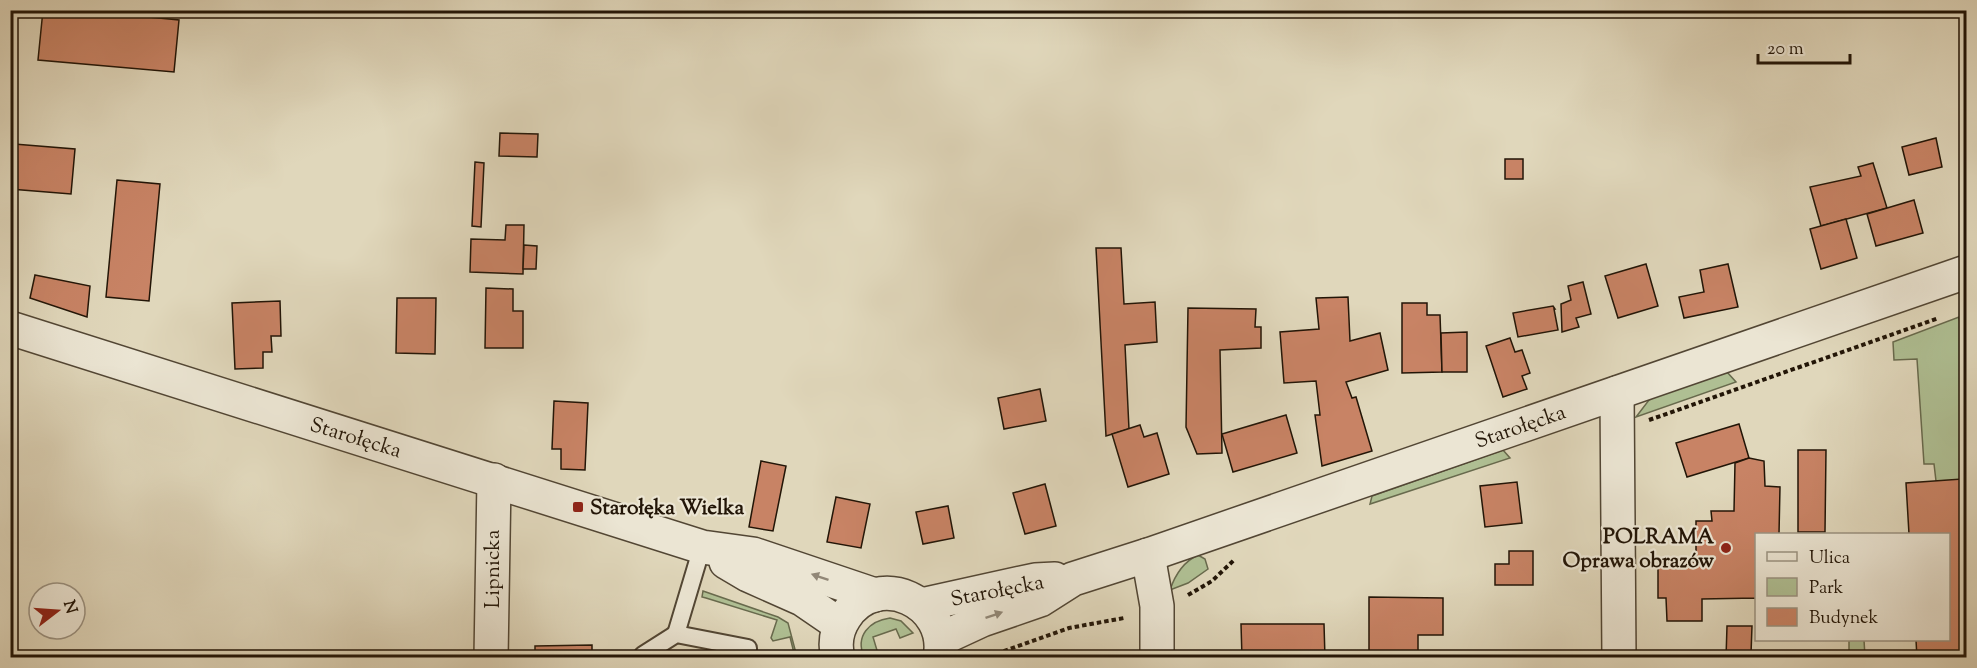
<svg xmlns="http://www.w3.org/2000/svg" width="1977" height="668" font-family="'Sorts Mill Goudy',serif">
	<style>
		.green { fill: #afbf93; stroke: #686a4d; stroke-width: 1.5 }
		.building { fill: #c88365; stroke: #221507; stroke-width: 1.5 }
		.lines { fill: none; stroke-linecap: round; stroke-linejoin: round }
		.service-casing { stroke: #524634; stroke-width: 20 }
		.minor-casing { stroke: #524634; stroke-width: 36 }
		.tertiary-casing { stroke: #524634; stroke-width: 36 }
		.path { stroke: #221507; stroke-width: 4; stroke-dasharray: 4.5 3; stroke-linecap: butt }
		.service { stroke: #ebe5d3; stroke-width: 16 }
		.minor { stroke: #ebe5d3; stroke-width: 33 }
		.tertiary { stroke: #ebe5d3; stroke-width: 33 }
		.oneway { fill: #918777 }
		.poi-dot { fill: #8f2418; stroke: #ebe5d3; stroke-width: 2 }
		.labels { text-anchor: middle; stroke-width: 4.5; stroke-linejoin: round; paint-order: stroke }
		.street-label { font-size: 21px; fill: #221507; stroke: #ebe5d3 }
		.poi-label { font-size: 21px; font-weight: bold; fill: #221507; stroke: #ebe5d3; text-anchor: start }
	</style>
	<rect width="100%" height="100%" fill="#e0d7bb"/>
	<filter id="stains"><feTurbulence type="fractalNoise" baseFrequency=".00333" numOctaves="4"/><feColorMatrix values="0 0 0 0 .2 0 0 0 0 .09 0 0 0 0 .02 0 0 0 .5 -.17"/></filter>
	<radialGradient id="worn" r=".72"><stop offset=".6" stop-color="#630" stop-opacity="0"/><stop offset="1" stop-color="#630" stop-opacity=".3"/></radialGradient>
	<g class="green">
		<polygon points="1959,317 1966,354 1966,554 1962,480 1936,481 1934,464 1924,464 1917,359 1894,360 1893,342"/>
		<polygon points="1727,372 1736,382 1636,417 1649,400 1658,395"/>
		<polygon points="1503,450 1510,458 1370,504 1372,496"/>
		<path d="M1198,555L1205,559L1208,569L1188,583L1170,590C1175,575 1183,562 1198,555Z"/>
		<polygon points="703,591 778,617 788,623 797,657 795,657 790,637 773,641 771,638 777,620 706,598 702,597"/>
		<path d="M890,618L901,621L913,633L900,638L896,629L873,637L879,657H864C855,636 869,621 890,618Z"/>
		<polygon points="1849,640 1864,640 1865,657 1849,657"/>
	</g>
	<g class="building">
		<polygon points="43,10 77,10 179,20 174,72 38,60"/>
		<polygon points="500,133 538,134 537,157 499,156"/>
		<polygon points="1936,138 1942,167 1909,175 1902,147"/>
		<polygon points="14,144 75,149 71,194 10,189"/>
		<rect x="1505" y="159" width="18" height="20"/>
		<polygon points="475,162 484,163 481,227 472,226"/>
		<polygon points="1873,163 1887,208 1821,226 1810,187 1861,176 1858,167"/>
		<polygon points="117,180 160,184 149,301 106,297"/>
		<polygon points="1914,200 1923,233 1876,246 1867,214"/>
		<polygon points="1846,219 1857,258 1821,269 1810,229"/>
		<polygon points="506,225 524,225 523,274 470,272 471,239 505,240"/>
		<polygon points="524,245 537,246 536,269 523,269"/>
		<polygon points="1096,248 1121,248 1124,304 1155,302 1157,342 1125,345 1129,429 1106,436"/>
		<polygon points="1646,264 1658,306 1618,318 1605,276"/>
		<polygon points="1728,264 1738,307 1684,318 1679,297 1704,292 1700,270"/>
		<polygon points="35,275 90,286 87,317 30,298"/>
		<polygon points="1583,282 1591,314 1576,318 1579,327 1562,332 1561,304 1571,300 1568,286"/>
		<polygon points="486,288 513,289 513,311 523,311 523,348 485,348"/>
		<polygon points="1348,297 1350,341 1380,333 1388,370 1346,382 1352,398 1356,397 1372,451 1322,466 1315,415 1320,415 1316,381 1284,383 1280,332 1319,329 1316,298"/>
		<polygon points="397,298 436,298 435,354 396,353"/>
		<polygon points="280,301 281,336 271,336 272,352 263,352 263,368 235,369 232,303"/>
		<polygon points="1402,303 1427,303 1427,315 1440,315 1442,372 1402,373"/>
		<polygon points="1553,306 1555,309 1554,309 1558,330 1518,337 1513,313"/>
		<polygon points="1188,308 1256,309 1255,327 1261,327 1261,348 1220,350 1222,453 1197,454 1186,427"/>
		<polygon points="1467,332 1467,372 1442,372 1441,333"/>
		<polygon points="1510,338 1515,352 1522,350 1530,373 1522,376 1527,389 1503,397 1486,346"/>
		<polygon points="1040,389 1046,421 1004,429 998,398"/>
		<polygon points="554,401 588,403 585,470 561,469 561,449 552,449"/>
		<polygon points="1286,415 1297,453 1233,472 1222,434"/>
		<polygon points="1739,424 1749,458 1687,477 1676,443"/>
		<polygon points="1140,425 1144,437 1157,433 1169,474 1128,487 1112,434"/>
		<polygon points="1798,450 1826,450 1825,532 1798,532"/>
		<polygon points="1749,458 1764,461 1765,486 1780,487 1779,534 1756,534 1756,621 1756,598 1702,599 1702,621 1667,621 1666,598 1658,598 1658,563 1696,562 1696,521 1712,521 1711,511 1734,511 1735,463"/>
		<polygon points="761,461 786,466 773,531 749,527"/>
		<polygon points="1962,479 1966,554 1966,658 1917,658 1916,640 1948,640 1948,534 1909,534 1906,483"/>
		<polygon points="1517,482 1522,523 1485,527 1480,486"/>
		<polygon points="1045,484 1056,526 1025,534 1013,493"/>
		<polygon points="836,497 870,504 861,548 827,542"/>
		<polygon points="948,506 954,538 923,544 916,512"/>
		<polygon points="1509,551 1533,551 1533,585 1495,585 1495,564 1509,564"/>
		<polygon points="1369,597 1443,598 1443,635 1418,635 1418,658 1369,658"/>
		<polygon points="1241,624 1324,624 1325,658 1242,658"/>
		<polygon points="1727,626 1752,626 1751,654 1762,654 1762,658 1726,658"/>
		<polygon points="592,645 592,658 535,658 535,646"/>
	</g>
	<g class="lines">
		<g class="service-casing">
			<g id="service">
				<polyline points="676,634 702,547"/>
				<polyline points="643,658 643,655 676,634 748,648 748,658"/>
			</g>
		</g>
		<g class="minor-casing">
			<g id="minor">
				<polyline points="1617,393 1619,658"/>
				<polyline points="1148,555 1157,606 1157,658"/>
				<polyline points="491,658 494,480"/>
			</g>
		</g>
		<g class="tertiary-casing">
			<g id="tertiary">
				<polyline points="10,328 702,547 753,554 875,595"/>
				<polyline points="726,562 748,575 802,599 840,625"/>
				<polyline points="921,605 1035,580 1055,579"/>
				<polyline points="941,639 982,620 1040,600 1073,579 1148,555 1966,272"/>
				<path d="M838,658C834,643 837,629 845,617C877,568 951,602 940,658"/>
			</g>
		</g>
		<g class="path">
			<polyline points="1649,420 1939,318"/>
			<polyline points="1188,595 1212,581 1234,560"/>
			<polyline points="991,658 993,655 1069,628 1124,618"/>
		</g>
		<use href="#service" class="service"/>
		<use href="#minor" class="minor"/>
		<use href="#tertiary" class="tertiary"/>
	</g>
	<defs><path id="oneway-solid" d="M-6-.8H1V-3.2L6.5 0L1 3.2V.8H-6Z" transform="scale(1.5)"/></defs>
	<g class="oneway">
		<use href="#oneway-solid" transform="translate(820 577) rotate(-161)"/>
		<use href="#oneway-solid" transform="translate(994 615) rotate(-19)"/>
	</g>
	<g class="poi-dot">
		<rect x="572" y="501" width="12" height="12" rx="3"/>
		<circle cx="1726" cy="548" r="6"/>
	</g>
	<g class="labels">
		<g class="street-label">
			<text transform="translate(1520 426) rotate(-19)" y="7">Starołęcka</text>
			<text transform="translate(356 437) rotate(17)" y="7">Starołęcka</text>
			<text transform="translate(492 569) rotate(-90)" y="7">Lipnicka</text>
			<text transform="translate(997 590) rotate(-11)" y="7">Starołęcka</text>
		</g>
		<g class="poi-label">
			<text x="590" y="514">Starołęka Wielka</text>
			<text x="1714" y="543" text-anchor="end">POLRAMA<tspan x="1714" dy="24">Oprawa obrazów</tspan></text>
		</g>
	</g>
	<rect width="1977" height="668" fill="none" stroke="#e0d7bb" stroke-width="36"/>
	<rect x="12" y="12" width="1953" height="644" fill="none" stroke="#221507" stroke-width="3"/>
	<rect x="18" y="18" width="1941" height="632" fill="none" stroke="#221507" stroke-width="1.5"/>
	<rect x="1755" y="533" width="195" height="108" fill="#ebe5d3" stroke="#9b9281" stroke-width="1.5"/>
	<rect x="1767" y="552" width="30" height="9" fill="#ebe5d3" stroke="#9b9281" stroke-width="1.5"/>
	<text x="1809" y="563" font-size="18" fill="#221507">Ulica</text>
	<rect x="1767" y="578" width="30" height="18" fill="#afbf93" stroke="#9b9281" stroke-width="1.5"/>
	<text x="1809" y="593" font-size="18" fill="#221507">Park</text>
	<rect x="1767" y="608" width="30" height="18" fill="#c88365" stroke="#9b9281" stroke-width="1.5"/>
	<text x="1809" y="623" font-size="18" fill="#221507">Budynek</text>
	<g transform="translate(57 611) rotate(73)"><circle r="28" fill="#ebe5d3" stroke="#9b9281" stroke-width="1.5"/>
	<path d="M0-4.5L10 22L0 15L-10 22Z" fill="#8f2418"/>
	<text y="-9" font-size="16" font-weight="bold" text-anchor="middle" fill="#221507">N</text>
	</g>
	<path d="M1758 54v9h92v-9" fill="none" stroke="#221507" stroke-width="3"/>
	<text x="1767" y="54" font-size="18" fill="#221507" stroke="#ebe5d3" stroke-width="4.5" paint-order="stroke">20 m</text>
	<rect width="100%" height="100%" filter="url(#stains)"/>
	<rect width="100%" height="100%" fill="url(#worn)"/>
</svg>
